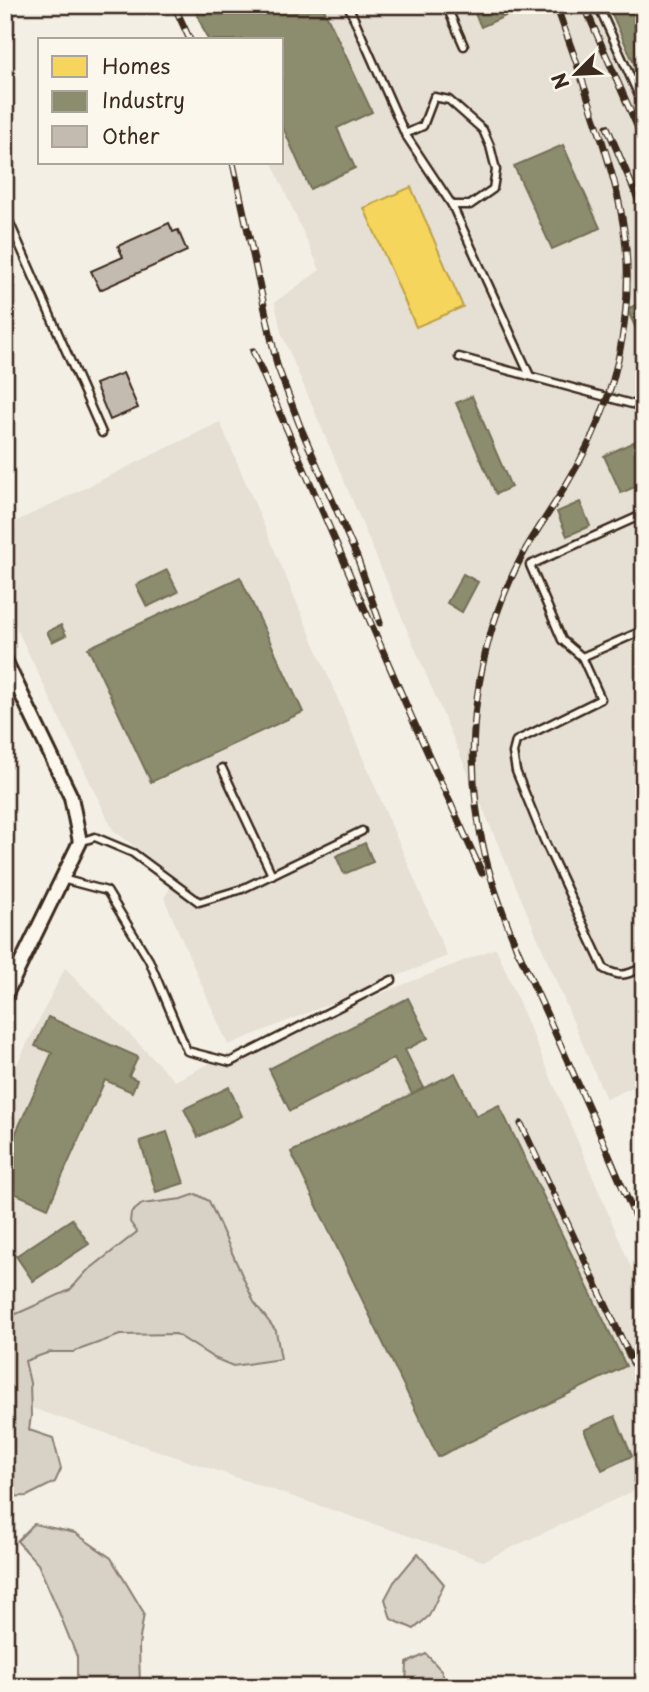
<svg xmlns="http://www.w3.org/2000/svg" width="649" height="1692" font-family="'Playpen Sans',sans-serif">
	<style>
		.built { fill: #e5dfd4 }
		.green { fill: #d8d1c6; stroke: #8a7e72; stroke-width: 2 }
		.homes { fill: #f6d55c; stroke: #bea249; stroke-width: 2 }
		.industry { fill: #8c8c6e; stroke: #746f56; stroke-width: 2 }
		.building { fill: #c3bbb0; stroke: #3b2a1e; stroke-width: 2 }
		.lines { fill: none; stroke-linecap: round; stroke-linejoin: round }
		.lane-casing { stroke: #3b2a1e; stroke-width: 11 }
		.street-casing { stroke: #3b2a1e; stroke-width: 18 }
		.lane { stroke: #fbf7ec; stroke-width: 6 }
		.street { stroke: #fbf7ec; stroke-width: 12 }
		.rail-casing { stroke: #3b2a1e; stroke-width: 7 }
		.rail { stroke: #fbf7ec; stroke-width: 4.5; stroke-dasharray: 13; stroke-linecap: butt }
	</style>
	<rect width="100%" height="100%" fill="#f3efe4"/>
	<filter id="ink" filterUnits="userSpaceOnUse"><feTurbulence type="fractalNoise" baseFrequency=".0143" numOctaves="2"/><feDisplacementMap in="SourceGraphic" scale="14" xChannelSelector="R" yChannelSelector="G"/><feConvolveMatrix kernelMatrix="1 2 1 2 8 2 1 2 1" color-interpolation-filters="sRGB"/></filter>
	<g filter="url(#ink)">
		<g class="built">
			<polygon points="202,5 644,5 644,1082 606,1099 281,332 275,302 320,270 272,163 282,163 282,40 218,40"/>
			<polygon points="220,422 447,956 228,1045 164,898 176,878 113,830 5,604 5,527"/>
			<polygon points="496,948 644,1298 644,1486 483,1561 5,1399 5,1088 65,968 175,1081 226,1055"/>
		</g>
		<g class="green">
			<polygon points="196,1194 209,1201 254,1302 276,1331 281,1359 233,1366 214,1358 176,1334 120,1335 73,1352 50,1352 25,1361 30,1383 31,1416 29,1430 53,1438 61,1469 55,1482 27,1496 5,1497 5,1319 70,1290 86,1272 137,1232 130,1222 131,1213 142,1204 182,1199"/>
			<polygon points="34,1524 75,1533 111,1558 144,1613 139,1645 140,1687 77,1687 77,1657 56,1605 38,1564 17,1541"/>
			<polygon points="418,1553 444,1584 429,1616 414,1629 391,1619 385,1599 394,1582"/>
			<polygon points="426,1654 441,1670 447,1687 406,1687 407,1663"/>
		</g>
		<polygon class="homes" points="411,187 463,307 416,327 364,208"/>
		<g class="industry">
			<polygon points="193,5 322,5 372,112 337,128 355,168 310,189 282,125 282,40 244,40 243,39 239,40 208,40"/>
			<polygon points="471,5 528,5 528,6 481,27"/>
			<polygon points="608,5 644,5 644,86"/>
			<polygon points="563,145 600,228 552,249 514,166"/>
			<polygon points="644,301 644,346 627,309"/>
			<polygon points="472,396 511,487 496,494 456,403"/>
			<polygon points="644,437 644,483 621,493 604,456"/>
			<polygon points="580,502 590,526 567,536 557,512"/>
			<polygon points="167,570 178,592 147,607 136,585"/>
			<polygon points="463,574 478,582 462,612 447,603"/>
			<polygon points="240,577 303,712 151,782 88,648"/>
			<polygon points="61,625 66,635 52,642 47,632"/>
			<polygon points="365,843 373,862 344,874 336,856"/>
			<polygon points="408,998 428,1038 405,1050 424,1088 412,1094 394,1058 290,1111 269,1069"/>
			<polygon points="48,1017 138,1057 129,1076 137,1080 132,1092 105,1080 48,1208 5,1189 5,1157 52,1053 35,1046"/>
			<polygon points="455,1073 476,1116 499,1105 626,1366 438,1457 291,1152"/>
			<polygon points="229,1087 242,1116 198,1137 184,1109"/>
			<polygon points="167,1132 184,1183 156,1192 140,1141"/>
			<polygon points="72,1219 89,1244 33,1281 16,1256"/>
			<polygon points="615,1416 632,1456 602,1470 584,1430"/>
		</g>
		<g class="building">
			<polygon points="169,223 173,232 178,230 187,251 100,290 91,271 123,257 118,246"/>
			<polygon points="123,373 138,408 110,420 95,384"/>
		</g>
		<g class="lines">
			<g class="lane-casing">
				<g id="lane">
					<polyline points="348,5 405,134 452,205 530,376"/>
					<polyline points="446,5 464,46"/>
					<polyline points="598,5 644,107"/>
					<polyline points="405,134 423,126 434,97 449,100 483,130 490,146 496,170 493,189 470,205 452,205"/>
					<polyline points="5,212 102,433"/>
					<polyline points="459,357 639,406 644,405"/>
					<polyline points="644,514 530,565 562,640 582,657 644,630"/>
					<path d="M582,657L601,699L516,741L513,753L516,771L544,840L604,969C622,978 626,975 644,967"/>
					<polyline points="222,768 272,875"/>
					<polyline points="80,842 95,837 133,853 199,902 242,889 362,831"/>
					<polyline points="62,879 107,891 149,960 187,1051 230,1062 392,980"/>
				</g>
			</g>
			<g class="street-casing">
				<polyline id="street" points="5,660 71,797 80,842 5,996"/>
			</g>
			<use href="#lane" class="lane"/>
			<use href="#street" class="street"/>
			<g class="rail-casing">
				<g id="rail">
					<polyline points="174,5 190,40"/>
					<polyline points="584,5 644,142"/>
					<polyline points="607,127 644,213"/>
					<polyline points="233,163 277,365 300,426 357,557 380,623"/>
					<polyline points="253,351 411,716 482,873"/>
					<polyline points="516,946 592,1115 644,1238"/>
					<path d="M519,954C507,923 494,892 486,859C460,755 474,641 527,547C540,525 556,503 569,480C599,430 619,375 625,317C634,240 616,181 592,110C581,75 569,40 556,5"/>
					<polyline points="521,1124 631,1359 644,1383"/>
				</g>
			</g>
			<use href="#rail" class="rail"/>
		</g>
	</g>
	<rect width="649" height="1692" fill="none" stroke="#fbf7ec" stroke-width="28"/>
	<rect x="14" y="14" width="621" height="1664" fill="none" stroke="#3b2a1e" stroke-width="2.5" filter="url(#ink)"/>
	<rect x="38" y="38" width="245" height="126" fill="#fbf7ec" stroke="#aea59a" stroke-width="2"/>
	<rect x="52" y="56" width="35" height="21" fill="#f6d55c" stroke="#aea59a" stroke-width="2"/>
	<text x="102" y="74" font-size="21" fill="#3b2a1e">Homes</text>
	<rect x="52" y="91" width="35" height="21" fill="#8c8c6e" stroke="#aea59a" stroke-width="2"/>
	<text x="102" y="108" font-size="21" fill="#3b2a1e">Industry</text>
	<rect x="52" y="126" width="35" height="21" fill="#c3bbb0" stroke="#aea59a" stroke-width="2"/>
	<text x="102" y="144" font-size="21" fill="#3b2a1e">Other</text>
	<g transform="translate(576 74) rotate(246)" stroke="#fbf7ec" stroke-width="5" paint-order="stroke">
	<path d="M0-5L12 26L0 18L-12 26Z" fill="#3b2a1e"/>
	<text y="-10" font-size="19" font-weight="bold" text-anchor="middle" fill="#3b2a1e">N</text>
	</g>
</svg>
